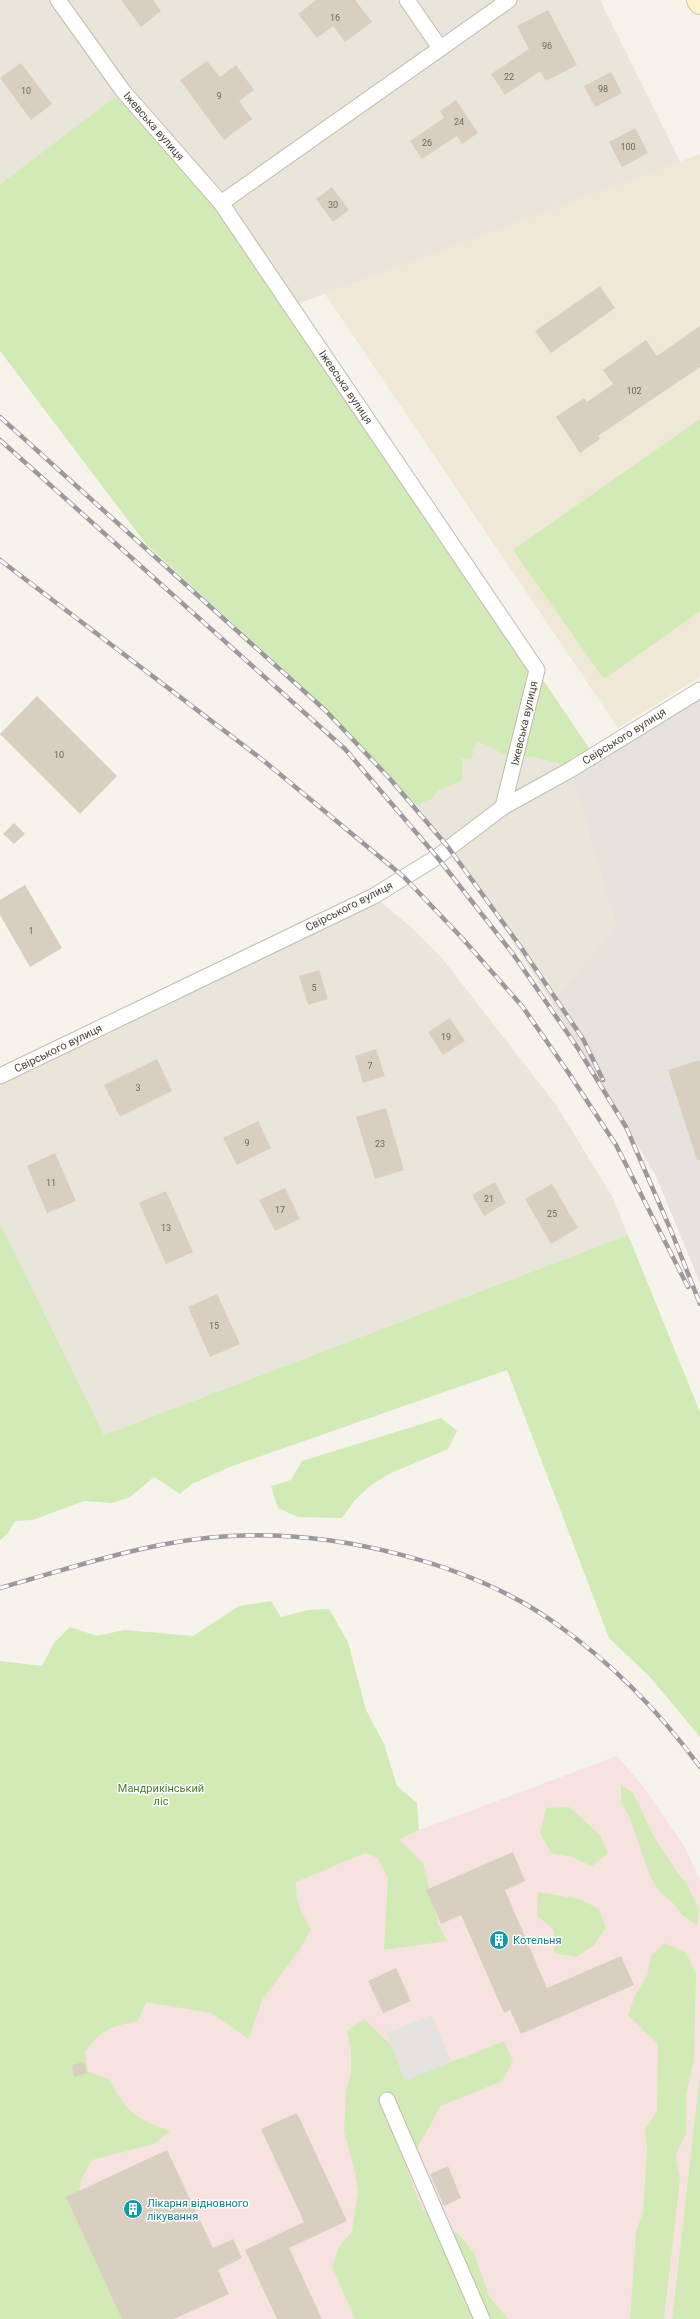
<svg xmlns="http://www.w3.org/2000/svg" width="700" height="2319" font-family="Roboto,sans-serif">
	<style>
		.residential { fill: #eae5da }
		.industrial { fill: #e6e2dd }
		.education { fill: #efe8d6 }
		.medical { fill: #f6e3e0 }
		.green { fill: #d2eab5 }
		.parking { fill: #e5e3e0 }
		.building { fill: #d8cfc1 }
		.lines { fill: none; stroke-linecap: round; stroke-linejoin: round }
		.street-casing { stroke: #c2bbae; stroke-width: 17 }
		.secondary-casing { stroke: #d6c79b; stroke-width: 24 }
		.street { stroke: #fff; stroke-width: 15 }
		.secondary { stroke: #fff3cd; stroke-width: 22 }
		.rail-casing { stroke: #9a9a9a; stroke-width: 4.5 }
		.rail { stroke: #fff; stroke-width: 3; stroke-dasharray: 9; stroke-linecap: butt }
		.labels { text-anchor: middle; stroke-width: 3; stroke-linejoin: round; paint-order: stroke }
		.number-label { font-size: 9px; fill: #6e675b }
		.street-label { font-size: 11px; fill: #4b4439; stroke: #fff }
		.park-label { font-size: 11px; fill: #4a7f2a; stroke: #fff }
		.culture-label { font-size: 11px; fill: #0d838f; stroke: #fff; text-anchor: start }
	</style>
	<rect width="100%" height="100%" fill="#f6f3ec"/>
	<g class="residential">
		<polygon points="0,0 600,0 681,163 292,306 123,91 0,184"/>
		<polygon points="475,742 491,747 503,755 535,757 563,765 570,770 616,927 551,1002 487,901 416,805 432,799 439,790 463,780 462,758"/>
		<polygon points="374,896 411,927 442,958 557,1106 613,1198 628,1235 104,1435 0,1223 0,1076"/>
	</g>
	<polygon class="industrial" points="700,690 700,1283 656,1176 551,1002 616,927 570,770"/>
	<polygon class="education" points="700,154 700,677 618,728 325,294"/>
	<polygon class="medical" points="617,1756 643,1786 686,1849 700,1881 700,2073 672,2319 46,2319 58,1980 419,1830"/>
	<g class="green">
		<polygon points="123,91 221,203 593,754 563,765 535,757 503,755 491,747 476,742 471,760 462,758 463,780 439,790 432,799 416,805 295,680 146,544 0,351 0,184"/>
		<polygon points="700,419 700,611 604,679 513,550"/>
		<polygon points="0,1223 104,1435 628,1235 700,1412 700,1737 650,1677 609,1638 507,1370 227,1468 192,1484 180,1494 154,1477 130,1497 112,1503 84,1501 33,1520 15,1521 8,1533 0,1540"/>
		<polygon points="441,1418 457,1431 448,1449 389,1474 371,1485 355,1500 342,1518 298,1517 278,1508 271,1486 291,1480 302,1461"/>
		<path d="M271,1601L281,1617L308,1610L329,1609L348,1642L366,1710L384,1744L397,1786L417,1803L419,1830L399,1839L423,1863L438,1923L447,1941L384,1950L388,1879L378,1858L365,1853L296,1882C295,1900 302,1914 311,1930L300,1949L262,2000L249,2039L211,2013L146,2002L138,2021C110,2027 103,2028 85,2052L88,2072L109,2079C126,2111 135,2119 170,2131L154,2144L92,2160L82,2178L78,2197L130,2319H0V1661L42,1666L54,1643L70,1627L97,1636L124,1630L193,1636L239,1606Z"/>
		<polygon points="621,1784 633,1793 653,1835 677,1872 687,1884 699,1911 697,1925 683,1916 673,1903 660,1892 651,1878 629,1816 621,1802"/>
		<polygon points="569,1807 600,1835 608,1853 592,1866 572,1857 551,1853 540,1833 546,1808"/>
		<polygon points="538,1892 580,1899 599,1909 606,1928 594,1945 576,1957 554,1953 554,1930 537,1915"/>
		<polygon points="665,1943 686,1953 696,1973 694,2059 686,2095 686,2133 676,2155 680,2179 664,2319 630,2319 636,2232 643,2212 647,2150 645,2129 657,2111 658,2044 628,2015 635,1995 647,1976 651,1956"/>
		<polygon points="364,2019 391,2045 444,2063 465,2057 504,2041 513,2061 502,2081 441,2106 406,2167 422,2209 459,2235 474,2253 489,2296 508,2319 355,2319 332,2267 339,2247 352,2231 358,2192 355,2172 344,2132 346,2091 351,2072 351,2051 347,2031"/>
		<polygon points="700,2073 700,2319 672,2319"/>
	</g>
	<polygon class="parking" points="432,2015 451,2062 405,2081 386,2033"/>
	<g class="building">
		<polygon points="121,0 153,0 161,11 141,27"/>
		<polygon points="316,0 355,0 372,22 345,42 333,26 317,38 298,14"/>
		<polygon points="548,10 577,65 546,81 540,71 505,95 491,74 529,49 517,26"/>
		<polygon points="207,61 220,77 236,65 254,90 239,101 252,119 224,140 180,80"/>
		<polygon points="21,63 52,104 31,120 0,78"/>
		<polygon points="611,72 622,93 595,107 584,86"/>
		<polygon points="456,100 478,133 462,144 457,136 422,159 410,141 444,118 440,111"/>
		<polygon points="635,128 648,153 622,167 609,142"/>
		<polygon points="332,187 349,210 333,222 316,199"/>
		<polygon points="600,286 615,308 551,353 535,331"/>
		<polygon points="700,326 700,367 598,436 600,439 580,453 556,417 584,398 587,402 613,384 603,370 646,340 657,356"/>
		<polygon points="37,696 117,776 80,814 0,734"/>
		<polygon points="14,823 25,834 14,844 3,834"/>
		<polygon points="25,885 62,948 30,967 0,915 0,900"/>
		<polygon points="319,970 328,999 308,1005 299,976"/>
		<polygon points="450,1018 465,1041 443,1055 428,1032"/>
		<polygon points="376,1049 385,1076 363,1083 355,1056"/>
		<polygon points="157,1059 172,1091 120,1117 104,1085"/>
		<polygon points="700,1060 700,1160 697,1160 668,1070"/>
		<polygon points="386,1108 404,1170 375,1179 356,1117"/>
		<polygon points="258,1121 271,1148 237,1165 223,1138"/>
		<polygon points="55,1153 76,1201 47,1213 27,1166"/>
		<polygon points="495,1182 506,1203 484,1216 472,1195"/>
		<polygon points="552,1184 578,1228 551,1244 525,1199"/>
		<polygon points="285,1188 300,1219 275,1231 259,1200"/>
		<polygon points="166,1191 193,1252 166,1264 139,1203"/>
		<polygon points="217,1294 240,1344 210,1357 188,1307"/>
		<polygon points="513,1852 525,1881 505,1890 547,1988 621,1956 634,1985 521,2034 510,2010 504,2013 461,1915 441,1924 426,1890"/>
		<polygon points="396,1968 411,2001 383,2013 368,1981"/>
		<polygon points="84,2062 87,2073 74,2077 72,2065"/>
		<polygon points="297,2113 347,2221 289,2248 322,2319 277,2319 245,2250 304,2222 261,2129"/>
		<polygon points="167,2150 213,2248 233,2239 242,2258 218,2270 229,2294 174,2319 122,2319 66,2197"/>
		<polygon points="448,2166 461,2198 444,2206 430,2174"/>
	</g>
	<g class="lines">
		<g class="street-casing">
			<g id="street">
				<polyline points="58,0 123,91 221,203 537,670 503,807"/>
				<polyline points="407,0 440,48"/>
				<polyline points="221,203 509,0"/>
				<polyline points="0,1076 374,896 437,857 503,807 570,770 700,690"/>
				<polyline points="387,2100 482,2319"/>
			</g>
		</g>
		<g class="secondary-casing">
			<polyline id="secondary" points="698,0 700,3"/>
		</g>
		<use href="#street" class="street"/>
		<use href="#secondary" class="secondary"/>
		<g class="rail-casing">
			<g id="rail">
				<polyline points="0,417 326,711 390,779 448,847 520,946 583,1039 603,1080"/>
				<polyline points="0,440 345,749 437,857 513,954 577,1047 626,1127 672,1233 700,1304"/>
				<polyline points="0,560 264,761 404,877 462,938 522,1006 568,1072 616,1145 688,1287"/>
				<path d="M0,1588C75,1567 152,1540 230,1536C335,1530 469,1562 555,1623C612,1663 659,1711 700,1767"/>
			</g>
		</g>
		<use href="#rail" class="rail"/>
	</g>
	<defs>
		<g id="building-disc" transform="scale(1)"><circle r="9.5" fill="#0f9aa8" stroke="#fff"/><path d="M-4-6H4V6H1V3H-1V6H-4ZM-2.5-4.3h1.7v1.8h-1.7ZM.8-4.3h1.7v1.8H.8ZM-2.5-1h1.7V.8h-1.7ZM.8-1h1.7V.8H.8Z" fill="#fff"/></g>
	</defs>
	<g fill-rule="evenodd">
		<use href="#building-disc" x="499" y="1940"/>
		<use href="#building-disc" x="133" y="2209"/>
	</g>
	<g class="labels">
		<g class="number-label">
			<text x="335" y="21">16</text>
			<text x="547" y="49">96</text>
			<text x="509" y="80">22</text>
			<text x="603" y="92">98</text>
			<text x="26" y="94">10</text>
			<text x="219" y="99">9</text>
			<text x="459" y="125">24</text>
			<text x="427" y="146">26</text>
			<text x="628" y="150">100</text>
			<text x="333" y="208">30</text>
			<text x="634" y="394">102</text>
			<text x="59" y="758">10</text>
			<text x="31" y="934">1</text>
			<text x="314" y="991">5</text>
			<text x="446" y="1040">19</text>
			<text x="370" y="1069">7</text>
			<text x="138" y="1091">3</text>
			<text x="247" y="1146">9</text>
			<text x="380" y="1147">23</text>
			<text x="51" y="1186">11</text>
			<text x="489" y="1202">21</text>
			<text x="280" y="1213">17</text>
			<text x="552" y="1217">25</text>
			<text x="166" y="1231">13</text>
			<text x="214" y="1329">15</text>
		</g>
		<g class="street-label">
			<text transform="translate(154 126) rotate(49)" y="4">Іжевська вулиця</text>
			<text transform="translate(346 387) rotate(56)" y="4">Іжевська вулиця</text>
			<text transform="translate(524 723) rotate(-77)" y="4">Іжевська вулиця</text>
			<text transform="translate(624 736) rotate(-32)" y="4">Свірського вулиця</text>
			<text transform="translate(349 906) rotate(-27)" y="4">Свірського вулиця</text>
			<text transform="translate(58 1048) rotate(-26)" y="4">Свірського вулиця</text>
		</g>
		<g class="park-label">
			<text x="161" y="1792">Мандрикінський<tspan x="161" dy="13">ліс</tspan></text>
		</g>
		<g class="culture-label">
			<text x="513" y="1944">Котельня</text>
			<text x="147" y="2207">Лікарня відновного<tspan x="147" dy="13">лікування</tspan></text>
		</g>
	</g>
</svg>
